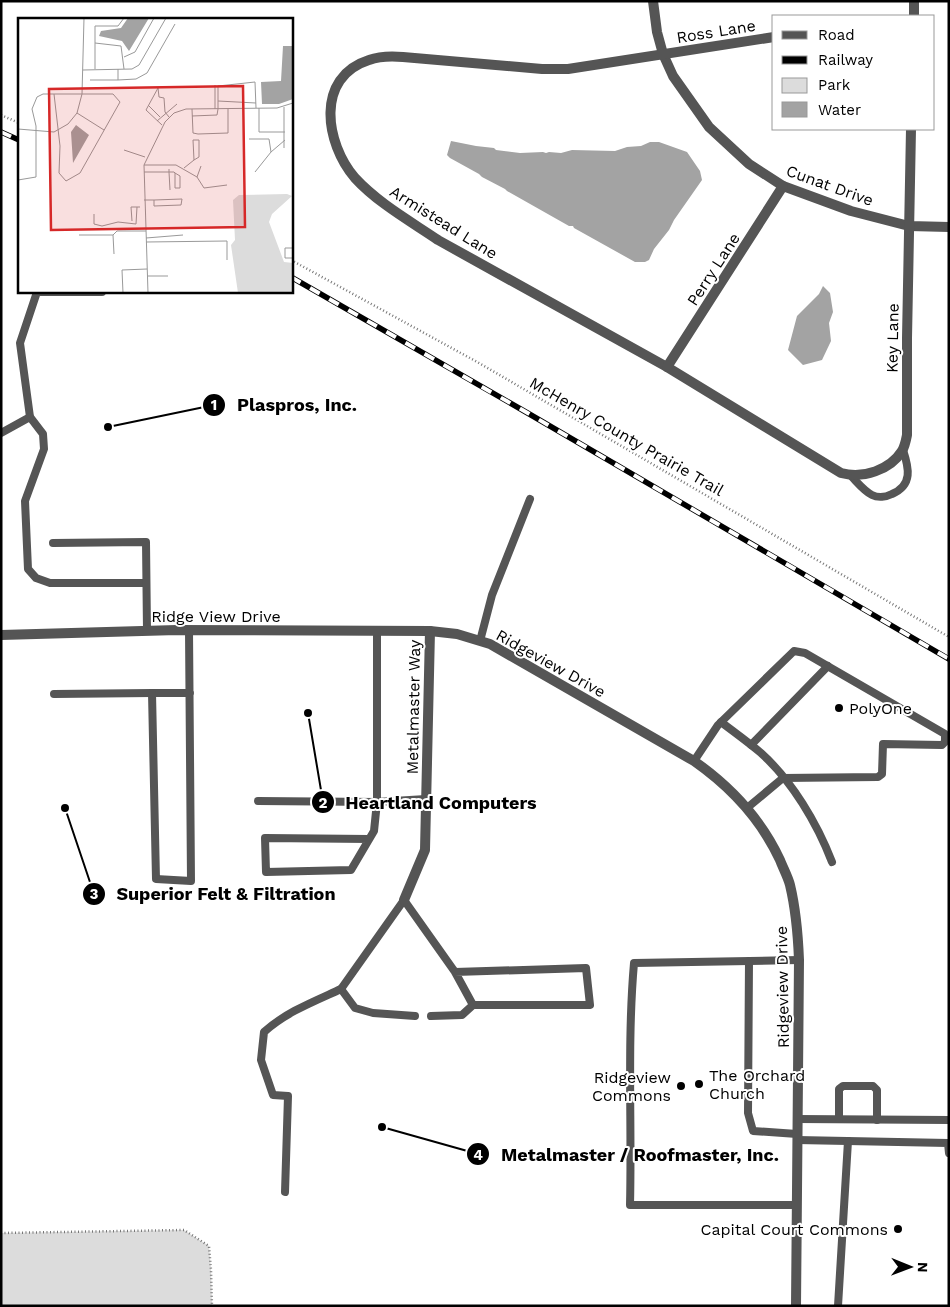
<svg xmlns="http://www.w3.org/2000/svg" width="950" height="1307" font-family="'Work Sans',sans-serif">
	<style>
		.green { fill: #dcdcdc }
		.water { fill: #a3a3a3 }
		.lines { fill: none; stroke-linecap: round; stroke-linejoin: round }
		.path { stroke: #777; stroke-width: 2.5; stroke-dasharray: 1 2.5; stroke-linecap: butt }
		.lane { stroke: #555; stroke-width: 8 }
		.street { stroke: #555; stroke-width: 10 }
		.rail-casing { stroke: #000; stroke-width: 5.5 }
		.rail { stroke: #fff; stroke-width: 4; stroke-dasharray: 11; stroke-linecap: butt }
		.poi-dot { fill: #000; stroke: #fff; stroke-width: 2 }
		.labels { text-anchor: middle; stroke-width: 4; stroke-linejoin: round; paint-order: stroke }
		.street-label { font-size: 16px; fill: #000; stroke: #fff }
		.poi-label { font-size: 16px; fill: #000; stroke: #fff; text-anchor: start }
		.inset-road { fill: none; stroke: #999; stroke-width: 1 }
		.view { fill: #d62828; fill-opacity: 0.15; stroke: #d62828; stroke-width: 2.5 }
		.inset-edge { fill: none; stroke: #000; stroke-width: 2.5 }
		.leader { fill: none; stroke: #000; stroke-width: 2 }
		.callout-dot { fill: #000; stroke: #fff; stroke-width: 2 }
		.mark-label { font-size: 15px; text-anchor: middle; font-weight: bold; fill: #fff }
		.callout-label { font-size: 18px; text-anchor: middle; font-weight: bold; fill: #000; stroke: #fff; stroke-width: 4; stroke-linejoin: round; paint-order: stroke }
	</style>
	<rect width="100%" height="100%" fill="#fff"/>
	<polygon class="green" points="184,1230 209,1246 211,1270 212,1306 1,1306 1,1233"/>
	<g class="water">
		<polygon points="451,141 476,146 494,148 496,150 520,153 543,152 546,153 549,152 561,153 572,150 615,151 627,147 641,146 650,142 659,142 687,152 700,171 702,180 674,220 669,230 654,249 649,260 645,262 635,262 574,228 573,226 569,226 507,191 505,189 482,177 479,174 450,158 447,155"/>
		<polygon points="823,286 830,293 833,312 829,323 831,341 822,360 803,365 788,350 797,316 819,294"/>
	</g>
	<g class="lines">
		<g class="path">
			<polyline points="1,115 19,123"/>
			<polyline points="291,260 479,363 949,637"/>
			<polyline points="1,1233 184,1230 209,1246 211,1270 212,1306"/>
		</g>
		<g class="lane">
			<polyline points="102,292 37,292 20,343 30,417 43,434 44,449 25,501 28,569 36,578 50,583 146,583"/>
			<polyline points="1,433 30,417"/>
			<path d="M851,476C857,482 864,491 872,495C878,498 886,497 892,494C913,485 909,468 903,450"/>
			<polyline points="53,543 146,542 147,631"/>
			<polyline points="189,631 191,881 156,879 152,693 190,693"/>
			<polyline points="377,632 377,802 426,799"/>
			<polyline points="480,641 492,595 530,499"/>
			<polyline points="54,694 152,693"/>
			<path d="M721,722C734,732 748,742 761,753C792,781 817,823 832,862"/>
			<polyline points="751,745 828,666"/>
			<polyline points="694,761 718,725 794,651 805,653 945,734 945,742 942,745 883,744 882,774 878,777 783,778 747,808"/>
			<polyline points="258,801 377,802 374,831 351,870 266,872 265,838 369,839"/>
			<polyline points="749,961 748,1113 753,1131 797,1134"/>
			<polyline points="415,1016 373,1013 355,1008 341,989 404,900 455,972 586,968 590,1005 473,1005 455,972"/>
			<polyline points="431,1016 462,1015 473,1005"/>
			<polyline points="797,1119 949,1120"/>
			<polyline points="839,1119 839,1089 843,1086 873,1086 877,1090 877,1120"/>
			<polyline points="797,1140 948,1143 949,1153"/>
			<path d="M285,1192L288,1096L273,1095L261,1060L264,1032C286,1012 315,1001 341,989"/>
			<path d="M796,1205H630C632,1124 627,1043 634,963L799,960"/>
			<polyline points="838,1306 848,1141"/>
		</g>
		<g class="street">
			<polyline points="653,1 657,32 663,54 673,76 709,127 749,164 783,186 851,211 909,226 949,227"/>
			<polyline points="914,16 914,1"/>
			<path d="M774,37L568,69H542L403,57C392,56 380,56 369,60C315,77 325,143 355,178C378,203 410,221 438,240L667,367L841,473C863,479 890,470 902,451C905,446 906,440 907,435V338L911,129"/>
			<polyline points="667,367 783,186"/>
			<path d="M1,635L177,630L430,631L457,634L490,644L694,761C731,787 761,819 780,860C783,868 788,877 790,885C796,910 798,935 799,960L796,1306"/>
			<polyline points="404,900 425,850 430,631"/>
		</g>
		<g class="rail-casing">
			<g id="rail">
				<polyline points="1,132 19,140"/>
				<polyline points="291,277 531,415 949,659"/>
			</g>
		</g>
		<use href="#rail" class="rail"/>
	</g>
	<g class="poi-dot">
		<circle cx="839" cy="708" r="5"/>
		<circle cx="699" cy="1084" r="5"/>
		<circle cx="681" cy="1086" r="5"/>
		<circle cx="898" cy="1229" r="5"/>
	</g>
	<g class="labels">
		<g class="street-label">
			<text transform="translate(716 31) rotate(-9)" y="6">Ross Lane</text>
			<text transform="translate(830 185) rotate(20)" y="6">Cunat Drive</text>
			<text transform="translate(444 222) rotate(32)" y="6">Armistead Lane</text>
			<text transform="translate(713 269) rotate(-57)" y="6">Perry Lane</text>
			<text transform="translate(892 338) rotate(-89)" y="6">Key Lane</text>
			<text transform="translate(627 436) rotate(30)" y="6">McHenry County Prairie Trail</text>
			<text x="216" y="622">Ridge View Drive</text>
			<text transform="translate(551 663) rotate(29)" y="6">Ridgeview Drive</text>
			<text transform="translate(413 707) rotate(-89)" y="6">Metalmaster Way</text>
			<text transform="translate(782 987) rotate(-91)" y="6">Ridgeview Drive</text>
		</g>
		<g class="poi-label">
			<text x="849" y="714">PolyOne</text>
			<text x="709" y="1081">The Orchard<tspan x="709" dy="18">Church</tspan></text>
			<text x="671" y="1083" text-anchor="end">Ridgeview<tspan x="671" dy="18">Commons</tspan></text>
			<text x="888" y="1235" text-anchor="end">Capital Court Commons</text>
		</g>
	</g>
	<g transform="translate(18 18)">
		<rect width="275" height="275" fill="#fff"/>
		<path d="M269,176L274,178L254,196L251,204L266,244L275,245V275H220L213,227L217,222L215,182L221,177Z" fill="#dcdcdc"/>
		<path d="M110,0H131L111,33L104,23L81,18L83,13L103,10ZM265,28H275V81L261,86H244L243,64L263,63ZM58,107L71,117L55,145L53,114Z" fill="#a3a3a3"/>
		<path class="inset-road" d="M77,25L103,28L106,51M106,39L117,34L136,0M77,51V8H100L106,0M65,52L114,51L121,47L148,0M72,62H100V51M100,62L118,61L129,55L157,6M197,67V91M200,83L238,85M130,87L142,99M241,90V114H267M174,91L175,115L180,116L210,115V91M200,91V68L237,64L238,90M59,95L86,112M174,98L199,97L200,91M139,103L159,86M144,107L128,92L140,70L141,79L146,80L147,94L151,99M0,111L36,114L50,106L59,95L64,76L66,0M231,121H251L253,134L267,122M266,130V89M106,132L127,139M126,147H158L179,159L183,148M166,150L176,142L175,122H181V139L176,142M126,154H151V151M237,154L253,134M179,159L186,170L209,167M0,162L18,159V108L14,91L19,79L25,76H95L102,84L62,155L48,163L41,155L42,128L36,76M152,172L151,154H156L157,155L162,158V170H157V155M126,182H136L164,181L163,187L136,188V182M76,196V206L84,208L100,204L118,206L119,189M114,203L113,189H122M99,213H128M61,217H95L99,213M95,217L96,236M128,220L165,217M128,224L209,223V242M275,230H267V240H275M130,258H150M105,275L104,252L129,251M130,275L126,147L147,104L156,95L168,91L259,90L275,85"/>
		<path class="view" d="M225,68L227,209L33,212L31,71Z"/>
		<rect width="275" height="275" class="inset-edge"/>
	</g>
	<path class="leader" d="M108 427L214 405M308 713L323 802M65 808L94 894M382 1127L478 1154"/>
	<g class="callout-dot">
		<circle cx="108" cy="427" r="5"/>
		<circle cx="308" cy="713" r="5"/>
		<circle cx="65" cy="808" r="5"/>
		<circle cx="382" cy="1127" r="5"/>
		<circle cx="214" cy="405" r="12"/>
		<circle cx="323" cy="802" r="12"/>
		<circle cx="94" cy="894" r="12"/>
		<circle cx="478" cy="1154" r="12"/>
	</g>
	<g class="mark-label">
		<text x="214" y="410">1</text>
		<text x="323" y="808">2</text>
		<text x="94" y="899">3</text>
		<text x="478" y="1160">4</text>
	</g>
	<g class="callout-label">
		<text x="297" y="411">Plaspros, Inc.</text>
		<text x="441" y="809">Heartland Computers</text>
		<text x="226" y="900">Superior Felt &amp; Filtration</text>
		<text x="640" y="1161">Metalmaster / Roofmaster, Inc.</text>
	</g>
	<rect width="950" height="1307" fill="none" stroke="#000000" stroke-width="5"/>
	<rect x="772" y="15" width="162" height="115" fill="#ffffff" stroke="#999999"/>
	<rect x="782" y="31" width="25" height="8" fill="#555555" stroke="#999999"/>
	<text x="818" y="40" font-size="15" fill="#000000">Road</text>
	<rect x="782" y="56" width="25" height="8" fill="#000000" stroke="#999999"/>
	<text x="818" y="65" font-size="15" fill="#000000">Railway</text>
	<rect x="782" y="78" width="25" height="15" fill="#dcdcdc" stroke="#999999"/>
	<text x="818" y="90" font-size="15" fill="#000000">Park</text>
	<rect x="782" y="102" width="25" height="15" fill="#a3a3a3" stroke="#999999"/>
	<text x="818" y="115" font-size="15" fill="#000000">Water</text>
	<g transform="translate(910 1267) rotate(91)" stroke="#ffffff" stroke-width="4" paint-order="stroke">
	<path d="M0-4L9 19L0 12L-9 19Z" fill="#000000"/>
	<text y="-8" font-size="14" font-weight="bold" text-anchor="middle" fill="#000000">N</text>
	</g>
</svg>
